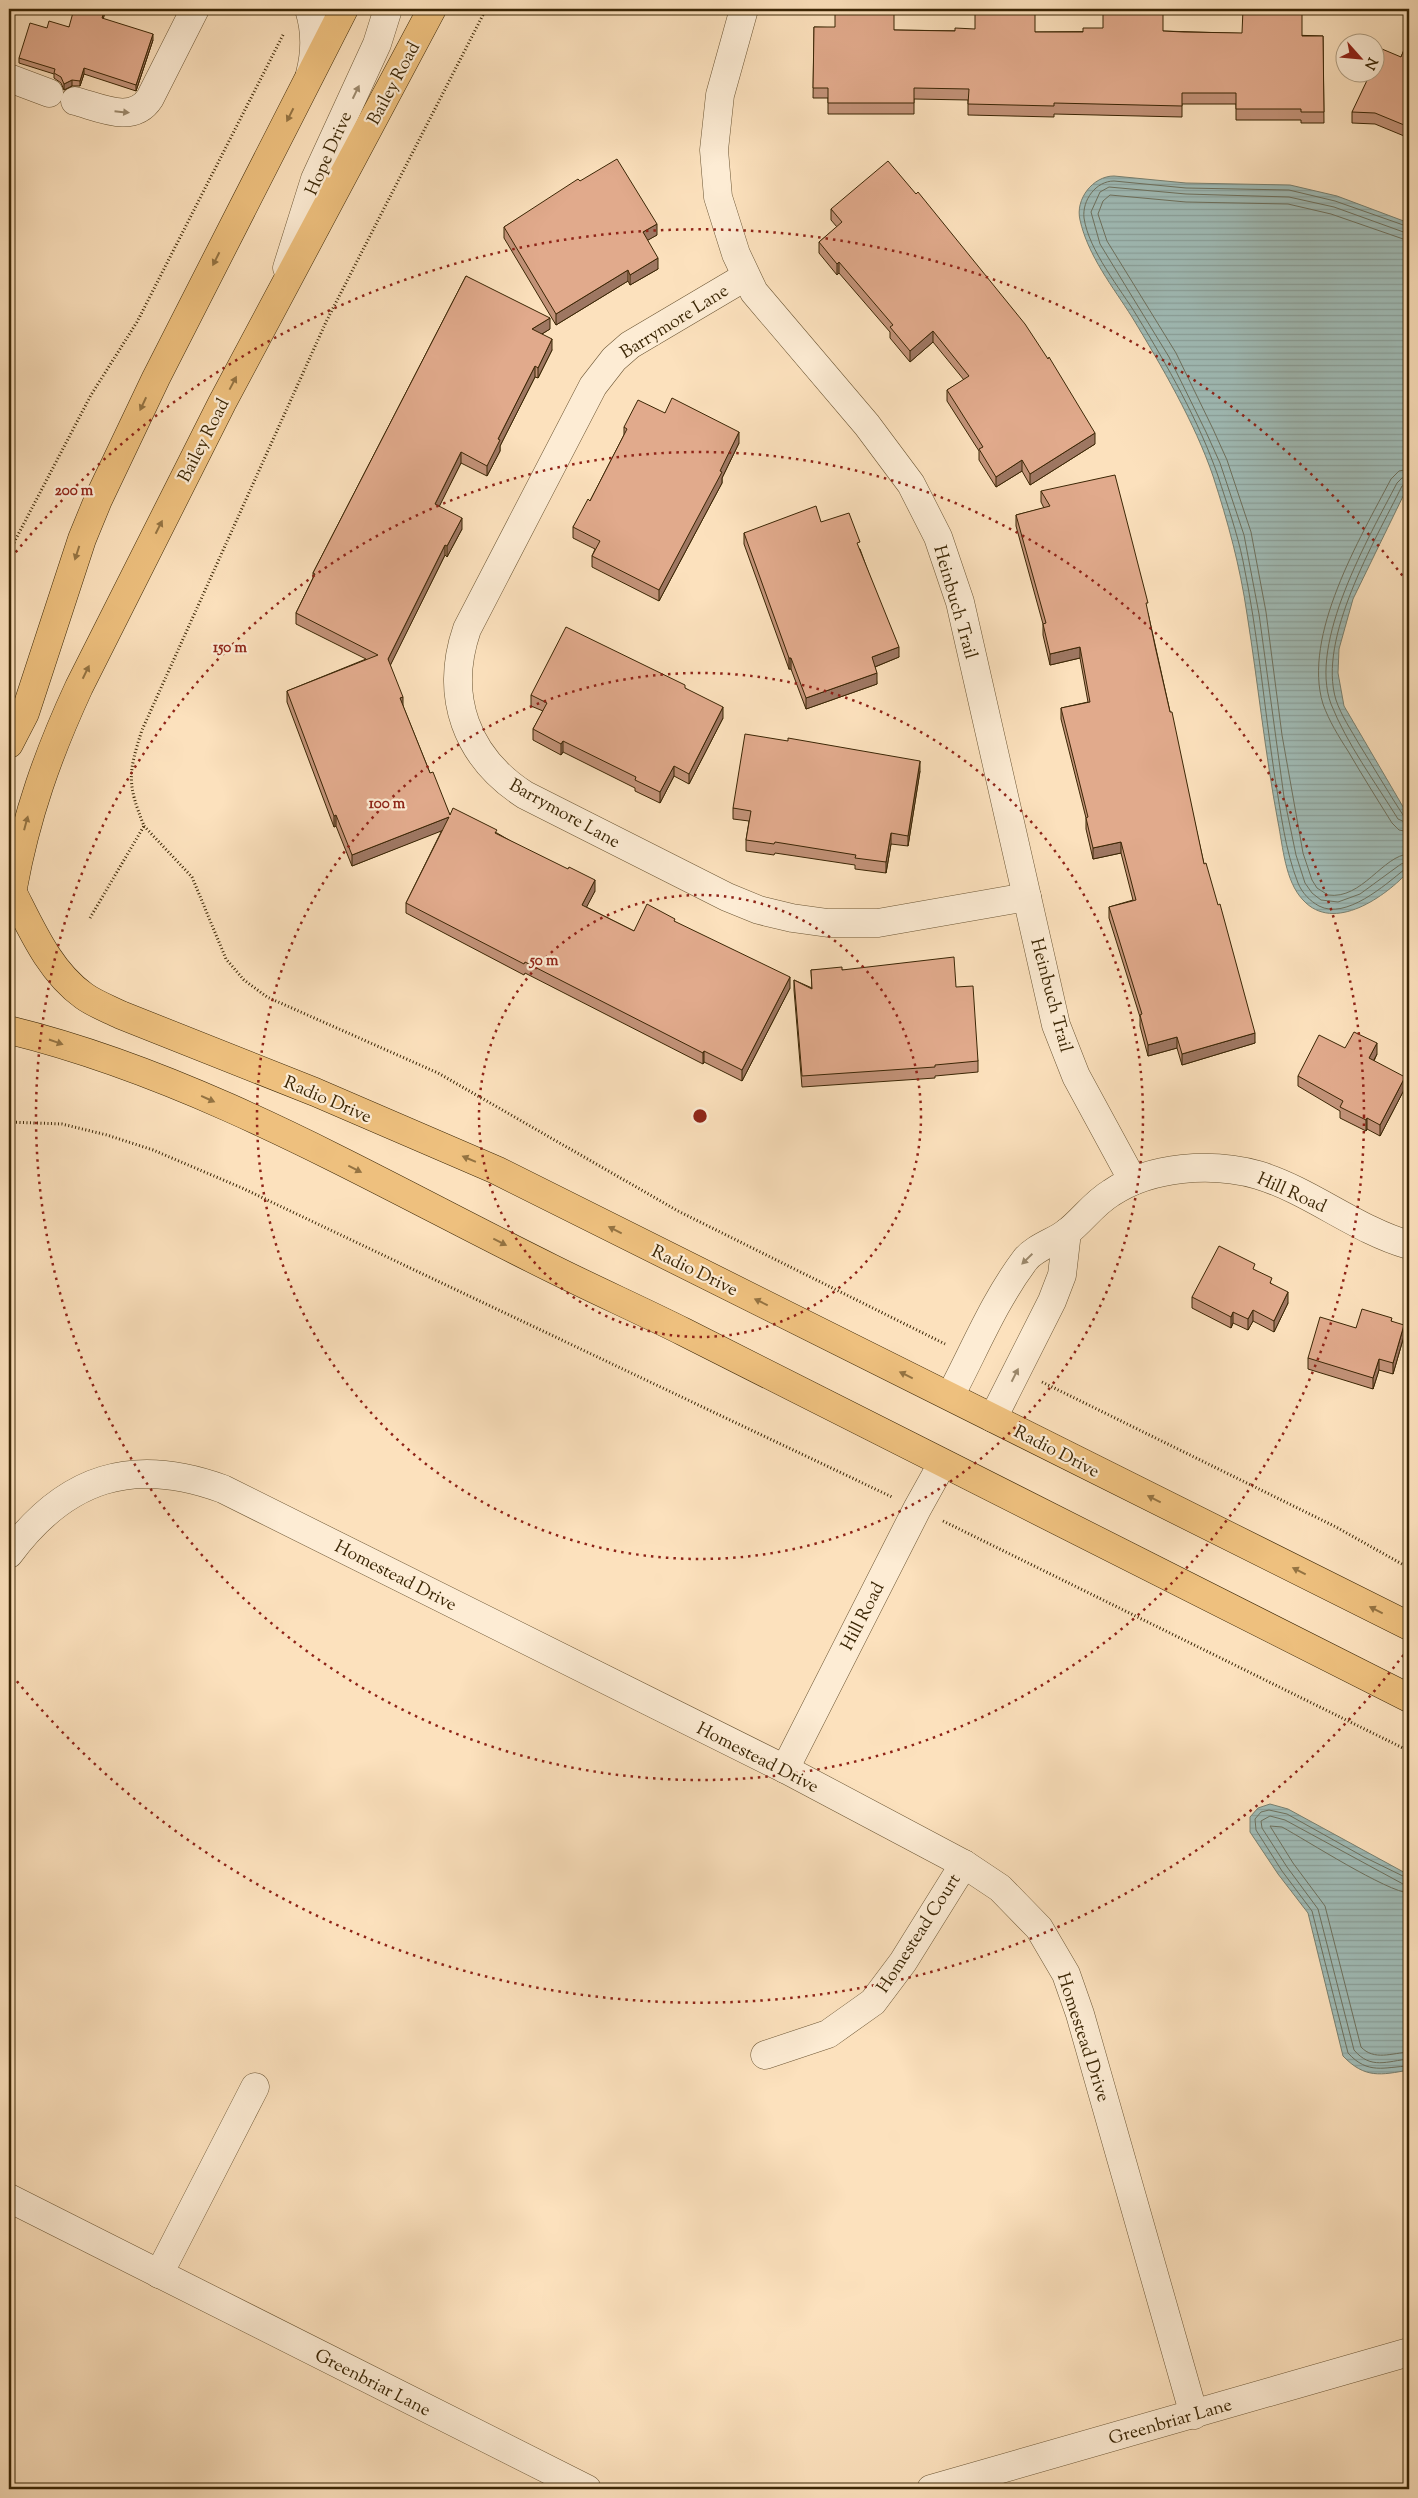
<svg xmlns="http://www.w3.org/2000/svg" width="1418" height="2498" font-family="'Sorts Mill Goudy',serif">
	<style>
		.water { fill: url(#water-rules); stroke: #788070 }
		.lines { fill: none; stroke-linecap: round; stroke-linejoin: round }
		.shore { stroke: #6e715e; stroke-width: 1 }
		.minor-casing { stroke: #6b5533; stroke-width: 29 }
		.major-casing { stroke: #3b2605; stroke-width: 29 }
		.path { stroke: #3b2605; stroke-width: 3; stroke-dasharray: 1 2.5; stroke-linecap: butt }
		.minor { stroke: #fdecd4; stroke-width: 28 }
		.major { stroke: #eec07e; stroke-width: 28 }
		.wall { fill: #c29278; stroke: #3b2605 }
		.shaded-wall { fill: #9e7762; stroke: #3b2605 }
		.building { fill: #e1aa8c; stroke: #3b2605 }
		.oneway { fill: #9c896c }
		.oneway2 { fill: #947342 }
		.ring { fill: none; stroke: #8f2418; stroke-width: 2.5; stroke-dasharray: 2.5 5 }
		.labels { text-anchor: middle; stroke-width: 4.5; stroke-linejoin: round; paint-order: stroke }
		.street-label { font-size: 18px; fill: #3b2605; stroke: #fdecd4 }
		.centre { fill: #8f2418; stroke: #fdecd4; stroke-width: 2.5 }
		.ring-label { font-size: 15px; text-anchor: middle; font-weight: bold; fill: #8f2418; stroke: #fdecd4; stroke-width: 4.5; stroke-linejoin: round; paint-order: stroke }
	</style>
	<defs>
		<pattern id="water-rules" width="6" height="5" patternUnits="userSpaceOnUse" patternTransform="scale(1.25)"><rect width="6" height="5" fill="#a0bcb7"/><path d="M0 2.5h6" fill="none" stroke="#8ba19c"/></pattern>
	</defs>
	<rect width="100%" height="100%" fill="#fce1bd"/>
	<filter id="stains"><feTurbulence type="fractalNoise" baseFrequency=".004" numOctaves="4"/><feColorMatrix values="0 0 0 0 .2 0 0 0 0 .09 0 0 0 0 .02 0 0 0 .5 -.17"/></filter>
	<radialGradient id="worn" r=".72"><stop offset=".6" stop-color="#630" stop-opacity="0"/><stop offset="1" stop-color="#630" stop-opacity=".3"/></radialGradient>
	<g class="water">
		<path d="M1114,176L1186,183L1290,185L1337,196L1409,223V484L1353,599L1339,649L1338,673L1344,706L1409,817V871C1386,896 1334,934 1303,900C1285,881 1283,847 1278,822C1265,753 1258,683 1247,614C1240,566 1228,522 1213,476C1195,423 1161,365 1132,317C1113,287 1088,256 1080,220C1075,199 1093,176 1114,176Z"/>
		<path d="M1270,1804L1288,1809L1409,1875V2070C1381,2075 1365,2079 1343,2056L1308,1913L1278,1874L1250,1832V1817L1258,1808Z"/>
	</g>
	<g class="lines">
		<g class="shore">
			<path d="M1409,227L1335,201L1289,190L1186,188L1114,181C1096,181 1082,200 1084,218C1089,251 1120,288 1137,316C1167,365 1199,421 1218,476C1227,504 1237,532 1243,561C1258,633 1264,706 1275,778C1281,813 1285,850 1298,883C1302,893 1310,901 1319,906C1346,920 1385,885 1405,869L1409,868"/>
			<polyline points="1409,234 1334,207 1289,197 1186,194 1109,187 1100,192 1091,212 1100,244 1169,357 1206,432 1220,463 1244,535 1259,614 1284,797 1296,855 1305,883 1312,893 1321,900 1338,902 1360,894 1401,864 1409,862"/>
			<path d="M1409,241L1331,214L1288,204L1186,202L1110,195L1103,201L1098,214L1107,241L1176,353L1213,429L1227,460L1251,532L1266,612L1282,735L1303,853L1312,880L1317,888L1328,895C1362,900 1383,855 1409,854"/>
			<path d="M1409,469L1399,471L1391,479C1360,538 1302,636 1323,704C1329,721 1339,737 1348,751C1362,775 1377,799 1392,823L1399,830L1409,832"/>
			<path d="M1409,477L1402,478L1397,483C1369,537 1308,642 1331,704C1347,744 1375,782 1398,819L1409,824"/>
			<path d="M1409,483L1402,486C1375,541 1317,638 1336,700C1341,715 1351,730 1359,744C1374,768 1388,792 1403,815L1409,818"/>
			<path d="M1409,1879L1364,1857L1287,1814L1269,1810L1261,1812L1255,1819L1256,1830L1282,1871L1312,1911L1348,2053C1368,2075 1384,2067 1409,2066"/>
			<path d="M1409,1885L1403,1884L1285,1820L1270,1816L1261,1821L1262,1828L1287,1867L1318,1909L1354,2050C1371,2070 1387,2061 1409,2059"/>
			<path d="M1409,1893C1387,1892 1306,1840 1282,1827L1270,1826L1293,1863L1325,1906L1361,2047C1374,2061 1392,2053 1409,2052"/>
		</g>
		<g class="minor-casing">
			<g id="minor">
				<path d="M309,9C316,31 316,51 310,74"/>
				<polyline points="744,9 720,95 714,150 718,197 736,254 754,292 867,425 911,484 938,537 960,602 1056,1025 1076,1076 1133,1181"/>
				<polyline points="9,78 49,93"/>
				<path d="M75,101C99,107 133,125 150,98L195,9"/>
				<polyline points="287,268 315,179 377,44 388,9"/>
				<path d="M745,277L630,345L614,359L593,386L467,629C444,696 466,757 525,795L727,897L759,910L792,918L828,923H878L1027,897"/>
				<path d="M950,1396C974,1351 994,1301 1025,1260C1034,1248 1054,1242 1066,1233C1082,1221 1093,1204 1111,1193C1151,1166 1212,1162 1258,1175C1311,1191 1356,1230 1409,1245"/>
				<polyline points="993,1418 1052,1301 1062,1275 1067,1232"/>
				<path d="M9,1554C66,1477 133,1456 223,1489L785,1769L964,1864L1000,1888L1039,1928L1066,1974L1080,2014L1194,2415"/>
				<polyline points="785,1769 917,1509 942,1464"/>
				<polyline points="765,2055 828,2034 873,2002 903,1962 964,1864"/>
				<polyline points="9,2198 587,2489"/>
				<polyline points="159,2274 255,2087"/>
				<polyline points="931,2489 1409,2352"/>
			</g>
		</g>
		<g class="major-casing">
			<g id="major">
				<polyline points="9,744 25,713 82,539 98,500 156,378 344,9"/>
				<path d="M13,888C26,816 48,754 79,687L222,403L432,9"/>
				<path d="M12,891C31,928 49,971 84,996C95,1004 109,1009 121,1015L315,1092L496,1170L1409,1626"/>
				<path d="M9,1030C201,1077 375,1181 551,1268C595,1290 640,1310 684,1332C926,1454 1167,1577 1409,1698"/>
			</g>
		</g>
		<g class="path">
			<polyline points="9,552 91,395 137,322 284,33"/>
			<polyline points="144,826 192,877 226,959 244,980 267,997 438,1073 678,1211 945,1344"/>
			<path d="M90,918L144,826C127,783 128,774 142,730L326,322L486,9"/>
			<polyline points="9,1122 62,1124 107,1135 153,1150 242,1188 892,1497"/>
			<polyline points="1042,1382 1336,1527 1409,1568"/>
			<polyline points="943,1521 1409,1751"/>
		</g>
		<use href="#minor" class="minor"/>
		<use href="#major" class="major"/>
	</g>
	<g class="wall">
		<polygon points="105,9 105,12 103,19 153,40 136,91 84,74 80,86 72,86 64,90 61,83 54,78 54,74 19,63 19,58 47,28 69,27"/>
		<polygon points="814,27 894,30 1035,32 1163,31 1323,36 1324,123 1301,123 1301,120 1236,120 1236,104 1182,104 1182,117 1054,114 1054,117 968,115 968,100 914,99 914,114 828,114 828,98 813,98"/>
		<polygon points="1409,38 1409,138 1375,124 1352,123 1352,112 1401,57"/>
		<polygon points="580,181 657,235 647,240 658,269 630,285 628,281 556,325 504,238 504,227"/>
		<polygon points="831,209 1095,444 1030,485 1022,471 996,487 979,460 979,451 947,401 947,390 964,380 933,342 910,362 890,338 890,332 839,273 837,275 819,253 819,242 837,227 831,220"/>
		<polygon points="466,276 550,329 542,334 552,350 538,378 535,377 500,446 500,451 487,476 461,463 439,506 462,529 447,557 445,555 390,665 403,706 430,773 450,815 497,833 595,891 586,907 634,931 675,922 790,988 742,1081 704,1062 703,1064 525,973 524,975 406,913 406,903 442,830 352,866 336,826 334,827 287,702 287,691 366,659 296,624 296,613 313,578 313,573"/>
		<polygon points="665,413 739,443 722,478 722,483 659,601 592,567 592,556 595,549 573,538 573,527 590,501 624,435 624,427"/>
		<polygon points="1041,491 1148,613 1204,864 1255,1043 1182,1065 1177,1048 1148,1056 1140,1026 1140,1017 1109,918 1109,907 1133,900 1121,853 1093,859 1086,829 1086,818 1061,719 1061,708 1088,702 1080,658 1050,665 1043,635 1043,624 1016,526 1016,515 1044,508 1041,502"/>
		<polygon points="821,522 860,549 899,657 875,667 877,684 806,709 791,669 789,669 744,544 744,533"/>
		<polygon points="685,688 723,718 689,784 674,776 660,803 635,791 635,788 563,752 561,755 533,740 533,729 543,711 531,706 531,695"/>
		<polygon points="920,771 908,846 891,844 886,873 855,869 855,865 775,853 774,855 746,851 746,840 749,821 733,819 733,808"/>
		<polygon points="811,970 842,970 956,987 978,1061 978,1072 935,1076 935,1078 802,1087 794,990 794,980 812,988"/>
		<polygon points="1377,1054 1374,1061 1405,1088 1380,1136 1367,1129 1366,1131 1340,1118 1340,1111 1298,1086 1298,1076"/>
		<polygon points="1255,1270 1272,1284 1288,1303 1274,1332 1253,1321 1248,1330 1233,1323 1231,1328 1192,1308 1192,1297"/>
		<polygon points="1392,1321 1404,1336 1393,1374 1379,1370 1373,1389 1308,1369 1308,1358 1356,1328"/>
	</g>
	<g class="shaded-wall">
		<polygon points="105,9 105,12 102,24 102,18"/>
		<polygon points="153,34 153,40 136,91 136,85"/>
		<polygon points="84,68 84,74 80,86 80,81"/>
		<polygon points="72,80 72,86 64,90 64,84"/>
		<polygon points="657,224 657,235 643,243 643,232"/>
		<polygon points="658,258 658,269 630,285 630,275"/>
		<polygon points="839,262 839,273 837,275 837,264"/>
		<polygon points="628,270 628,281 556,325 556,314"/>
		<polygon points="550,318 550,329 532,340 532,329"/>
		<polygon points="933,331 933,342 910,362 910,351"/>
		<polygon points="552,339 552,350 538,378 538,368"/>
		<polygon points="535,366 535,377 500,446 500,451 487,476 487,466 498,439"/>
		<polygon points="739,432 739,443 722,478 722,483 659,601 659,590"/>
		<polygon points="1095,433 1095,444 1030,485 1030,474"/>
		<polygon points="461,452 461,463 435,515 435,504"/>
		<polygon points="1022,460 1022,471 996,487 996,477"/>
		<polygon points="462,518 462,529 447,557 447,546"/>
		<polygon points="445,545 445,555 388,670 388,659"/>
		<polygon points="899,647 899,657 872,668 872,657"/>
		<polygon points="1080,647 1080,658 1050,665 1050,654"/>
		<rect x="789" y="658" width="2" height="11"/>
		<polygon points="877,673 877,684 806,709 806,698"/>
		<polygon points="403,697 403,708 400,698"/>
		<polygon points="723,707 723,718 689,784 689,774"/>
		<polygon points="563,741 563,752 561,755 561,744"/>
		<polygon points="920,761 920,771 908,846 908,836"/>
		<polygon points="674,766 674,776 660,803 660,792"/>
		<polygon points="336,815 336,826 334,827 334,816"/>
		<polygon points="449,817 449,828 352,866 352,855"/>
		<polygon points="891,833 891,844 886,873 886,862"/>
		<polygon points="1121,842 1121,853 1093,859 1093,848"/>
		<polygon points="595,880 595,891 582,916 582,905"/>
		<polygon points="790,977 790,988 742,1081 742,1070"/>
		<polygon points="1255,1033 1255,1043 1182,1065 1182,1054"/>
		<polygon points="1177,1037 1177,1048 1148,1056 1148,1045"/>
		<polygon points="1377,1043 1377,1054 1369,1069 1369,1058"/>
		<polygon points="704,1051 704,1062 703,1064 703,1053"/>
		<polygon points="1405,1077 1405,1088 1380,1136 1380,1125"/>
		<polygon points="1367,1118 1367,1129 1366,1131 1366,1120"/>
		<polygon points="1288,1292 1288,1303 1274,1332 1274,1321"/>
		<polygon points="1253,1310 1253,1321 1248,1330 1248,1319"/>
		<polygon points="1233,1312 1233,1323 1231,1328 1231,1317"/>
		<polygon points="1404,1325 1404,1336 1393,1374 1393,1363"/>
		<polygon points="1379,1359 1379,1370 1373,1389 1373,1378"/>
	</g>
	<g class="building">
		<polygon points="74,9 105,9 102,18 153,34 136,85 84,68 80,81 72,80 64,84 61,77 54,73 55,69 19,58 30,23 47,28 49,21 69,27"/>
		<polygon points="835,9 894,9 894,30 955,31 955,28 975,29 975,9 1035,9 1035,32 1083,32 1083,28 1103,28 1103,9 1163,9 1163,31 1184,32 1242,33 1243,9 1302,9 1302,36 1323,36 1324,112 1301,112 1301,109 1236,109 1236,93 1182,93 1182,106 1054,103 1054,106 968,104 969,89 914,88 914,103 828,103 828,88 813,88 814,27 835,27"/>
		<polygon points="1409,38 1409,127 1375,113 1352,112 1371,72 1376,72 1376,62 1382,49 1401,57"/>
		<polygon points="617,159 657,224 643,232 658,258 630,275 628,270 556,314 504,227 578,179 580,181"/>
		<polygon points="888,161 916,194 918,192 1025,324 1048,359 1049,357 1095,433 1030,474 1022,460 996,477 979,449 983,447 947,390 969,376 933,331 910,351 890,327 893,325 839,262 837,264 819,242 842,222 831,209"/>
		<polygon points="466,276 550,318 532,329 552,339 538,368 535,366 498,439 500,440 487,466 461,452 435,504 462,518 447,546 445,545 388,659 403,697 400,698 430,773 433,772 450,815 453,808 497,830 495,833 568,869 569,867 595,880 582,905 634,931 647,904 675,919 674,921 790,977 742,1070 704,1051 703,1053 525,962 524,964 406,903 449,817 352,855 336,815 334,816 287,691 378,655 296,613 315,574 313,573"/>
		<polygon points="672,398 739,432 720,471 722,472 659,590 592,556 600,541 573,527 588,499 590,501 627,429 624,427 638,400 665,413"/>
		<polygon points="1115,475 1148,603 1146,603 1155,646 1170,712 1172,712 1204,864 1206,863 1218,905 1220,904 1255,1033 1182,1054 1177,1037 1148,1045 1140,1015 1142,1014 1109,907 1136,900 1121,842 1093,848 1086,818 1088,817 1061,708 1090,702 1080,647 1050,654 1043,624 1046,623 1016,515 1050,506 1041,491"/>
		<polygon points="816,506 821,522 849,513 860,542 857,543 899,647 872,657 877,673 806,698 791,658 789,658 744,533"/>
		<polygon points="566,627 685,685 685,688 723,707 689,774 674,766 660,792 635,780 636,777 563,741 561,744 533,729 547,703 531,695"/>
		<polygon points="745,734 788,741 788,738 920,761 908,836 891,833 886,862 855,858 856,855 775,842 774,844 746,840 751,811 733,808"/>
		<polygon points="954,957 956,987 973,986 978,1061 935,1065 935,1067 802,1076 794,980 812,989 811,970 842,967 842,970"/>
		<polygon points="1354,1032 1377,1043 1369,1058 1405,1077 1380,1125 1367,1118 1366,1120 1340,1107 1343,1101 1298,1076 1319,1035 1345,1048"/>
		<polygon points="1219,1246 1255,1264 1253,1269 1272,1278 1270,1283 1288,1292 1274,1321 1253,1310 1248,1319 1233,1312 1231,1317 1192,1297"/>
		<polygon points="1362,1309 1392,1318 1391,1321 1404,1325 1393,1363 1379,1359 1373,1378 1308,1358 1320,1317 1356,1328"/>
	</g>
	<defs><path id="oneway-solid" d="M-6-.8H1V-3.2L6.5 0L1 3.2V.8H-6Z" transform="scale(1.25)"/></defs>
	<g class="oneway">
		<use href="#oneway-solid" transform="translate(356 92) rotate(-64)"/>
		<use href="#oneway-solid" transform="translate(122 112) rotate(6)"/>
		<use href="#oneway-solid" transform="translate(1027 1259) rotate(136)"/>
		<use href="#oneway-solid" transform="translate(1015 1375) rotate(-63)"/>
	</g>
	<g class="oneway2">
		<use href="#oneway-solid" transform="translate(290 115) rotate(117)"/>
		<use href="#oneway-solid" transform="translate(216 259) rotate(117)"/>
		<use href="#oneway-solid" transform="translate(233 383) rotate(-62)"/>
		<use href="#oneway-solid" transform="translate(143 404) rotate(115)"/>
		<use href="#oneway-solid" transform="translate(159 527) rotate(-63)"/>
		<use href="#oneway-solid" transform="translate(77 553) rotate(108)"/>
		<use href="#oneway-solid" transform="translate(86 672) rotate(-64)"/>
		<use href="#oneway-solid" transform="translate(26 823) rotate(-75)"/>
		<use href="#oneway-solid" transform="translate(56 1042) rotate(19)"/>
		<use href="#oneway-solid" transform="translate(208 1099) rotate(24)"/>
		<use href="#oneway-solid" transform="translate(469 1159) rotate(-157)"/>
		<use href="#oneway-solid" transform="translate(355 1169) rotate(27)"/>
		<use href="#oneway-solid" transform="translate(615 1230) rotate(-153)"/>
		<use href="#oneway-solid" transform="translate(500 1242) rotate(27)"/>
		<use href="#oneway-solid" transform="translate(761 1302) rotate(-154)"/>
		<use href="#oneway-solid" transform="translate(906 1375) rotate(-154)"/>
		<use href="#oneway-solid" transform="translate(1154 1499) rotate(-153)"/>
		<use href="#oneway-solid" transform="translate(1299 1571) rotate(-153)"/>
		<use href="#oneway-solid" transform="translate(1376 1610) rotate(-153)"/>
	</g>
	<g class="ring">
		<circle cx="700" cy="1116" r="221"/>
		<circle cx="700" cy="1116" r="443"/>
		<circle cx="700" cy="1116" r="664"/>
		<path d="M1408 1649A886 886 0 0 1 11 1674M11 558A886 886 0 0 1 1408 583"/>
	</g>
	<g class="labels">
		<g class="street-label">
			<text transform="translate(393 83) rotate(-62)" y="6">Bailey Road</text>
			<text transform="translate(328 153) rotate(-66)" y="6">Hope Drive</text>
			<text transform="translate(674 321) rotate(-32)" y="6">Barrymore Lane</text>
			<text transform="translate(203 440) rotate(-63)" y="6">Bailey Road</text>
			<text transform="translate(956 602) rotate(74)" y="6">Heinbuch Trail</text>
			<text transform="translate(565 813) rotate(29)" y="6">Barrymore Lane</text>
			<text transform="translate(1052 995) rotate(75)" y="6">Heinbuch Trail</text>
			<text transform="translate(328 1099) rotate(23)" y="6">Radio Drive</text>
			<text transform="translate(1292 1192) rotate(24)" y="6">Hill Road</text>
			<text transform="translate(695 1270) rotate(26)" y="6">Radio Drive</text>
			<text transform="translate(1057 1451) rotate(27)" y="6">Radio Drive</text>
			<text transform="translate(396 1575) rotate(27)" y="6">Homestead Drive</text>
			<text transform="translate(862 1616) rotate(-63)" y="6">Hill Road</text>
			<text transform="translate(758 1757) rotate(27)" y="6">Homestead Drive</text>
			<text transform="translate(918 1933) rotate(-57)" y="6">Homestead Court</text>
			<text transform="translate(1084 2037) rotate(72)" y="6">Homestead Drive</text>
			<text transform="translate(373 2382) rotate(27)" y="6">Greenbriar Lane</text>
			<text transform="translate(1170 2421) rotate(-16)" y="6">Greenbriar Lane</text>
		</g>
	</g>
	<circle cx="700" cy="1116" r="8" class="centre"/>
	<g class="ring-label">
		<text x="74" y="495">200 m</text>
		<text x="230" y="652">150 m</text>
		<text x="387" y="808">100 m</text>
		<text x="544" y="965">50 m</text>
	</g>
	<rect width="1418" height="2498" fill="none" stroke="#fce1bd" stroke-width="30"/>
	<rect x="10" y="10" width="1398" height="2478" fill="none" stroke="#3b2605" stroke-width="2.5"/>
	<rect x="15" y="15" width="1388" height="2468" fill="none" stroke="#3b2605"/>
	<g transform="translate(1360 58) rotate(117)"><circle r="24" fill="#fdecd4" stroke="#af9d81"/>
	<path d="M0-4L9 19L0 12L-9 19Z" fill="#8f2418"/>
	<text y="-8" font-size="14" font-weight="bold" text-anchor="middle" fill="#3b2605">N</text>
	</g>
	<rect width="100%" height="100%" filter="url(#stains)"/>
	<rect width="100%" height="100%" fill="url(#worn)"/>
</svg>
